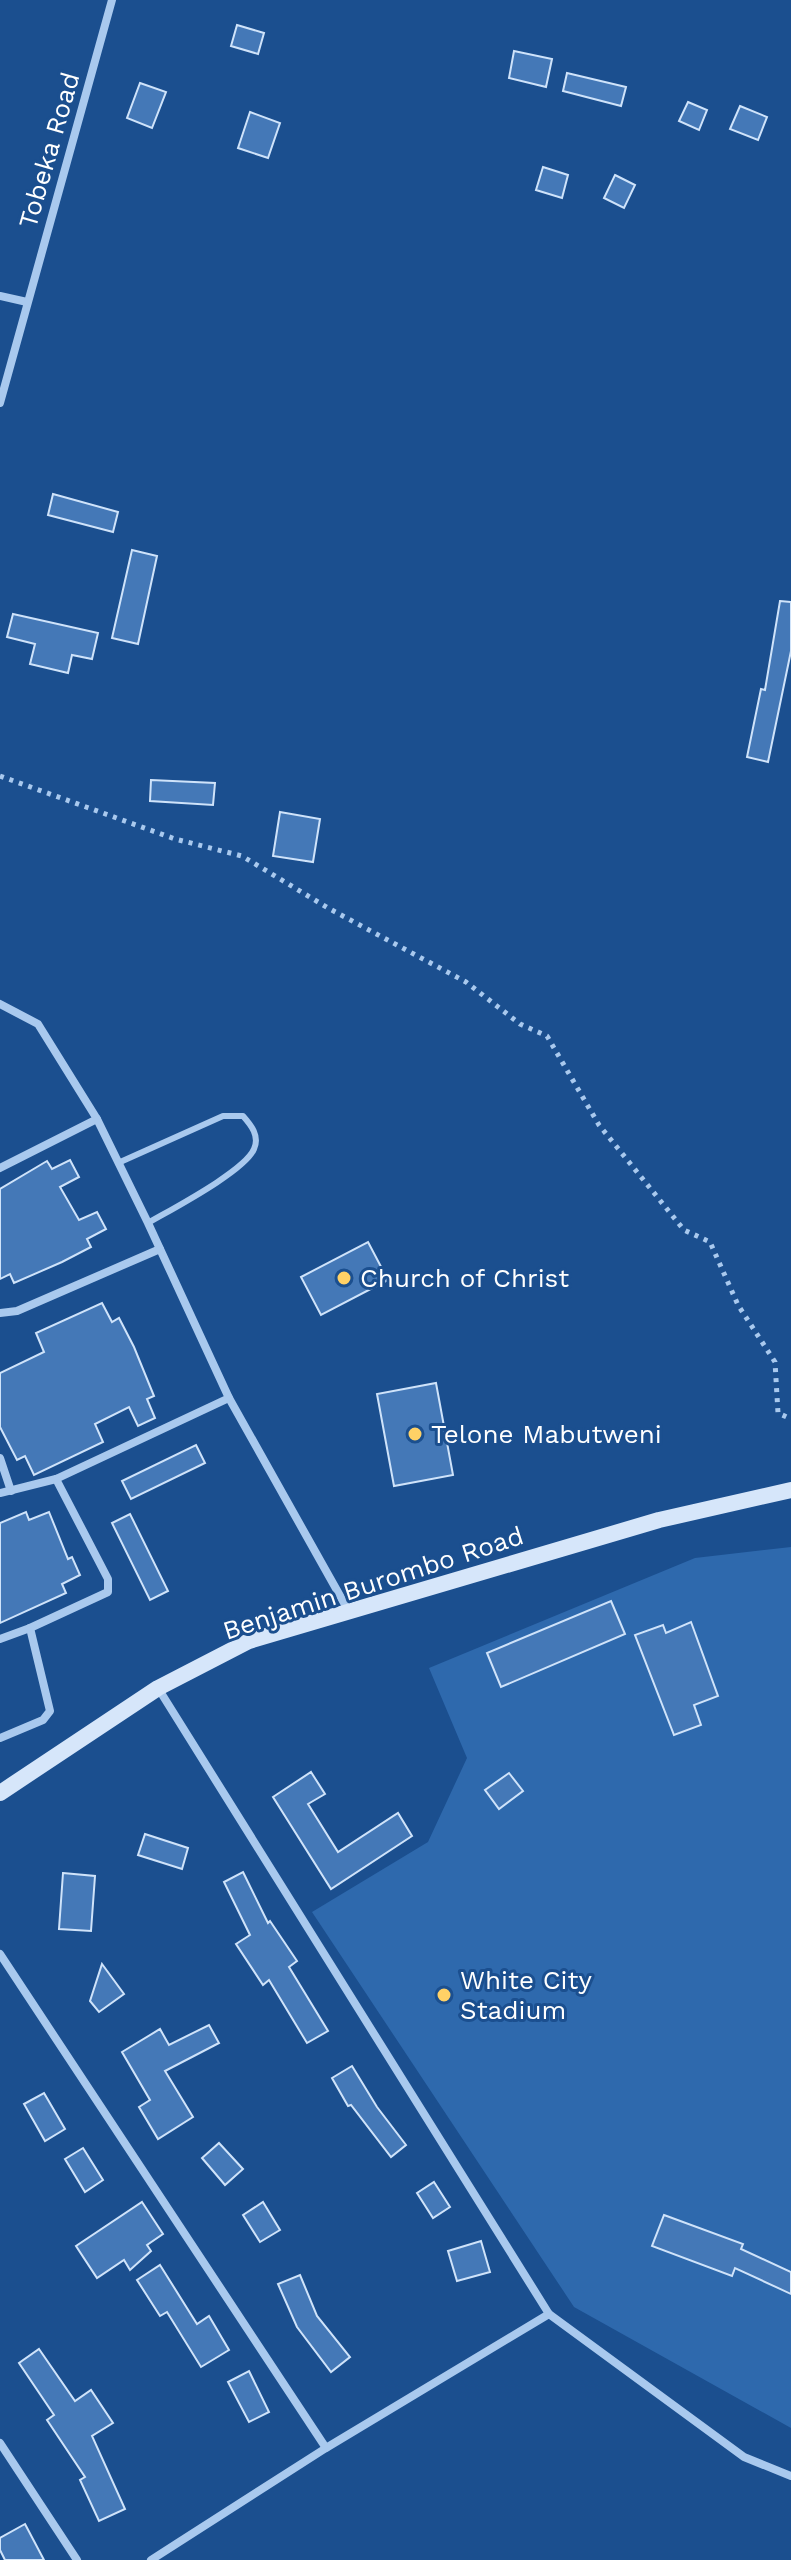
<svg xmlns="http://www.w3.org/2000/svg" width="791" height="2560" font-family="'Work Sans',sans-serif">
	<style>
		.green { fill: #2e69ad }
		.building { fill: #4478b7; stroke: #cfe3fa; stroke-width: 2 }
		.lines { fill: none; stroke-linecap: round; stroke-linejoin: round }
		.path { stroke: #a9c9ee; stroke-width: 5; stroke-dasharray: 4 6; stroke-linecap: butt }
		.lane { stroke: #a9c9ee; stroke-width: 6 }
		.street { stroke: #a9c9ee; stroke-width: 8 }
		.secondary { stroke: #d6e6fa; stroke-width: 16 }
		.poi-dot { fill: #ffd166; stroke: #1b4f8f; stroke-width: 3 }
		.labels { text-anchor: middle; stroke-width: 6; stroke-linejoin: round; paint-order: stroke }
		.street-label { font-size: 26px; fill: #fff; stroke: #1b4f8f }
		.poi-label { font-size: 26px; fill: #fff; stroke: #1b4f8f; text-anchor: start }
	</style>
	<rect width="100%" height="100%" fill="#1b4f8f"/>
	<polygon class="green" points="791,1547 791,2428 574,2307 312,1912 428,1842 467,1758 429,1668 695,1558"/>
	<g class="building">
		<polygon points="237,25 264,33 258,54 231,46"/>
		<polygon points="514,51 552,59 546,87 509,78"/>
		<polygon points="567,73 626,87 621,106 563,91"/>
		<polygon points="140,83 166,92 152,128 127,118"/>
		<polygon points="688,102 707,110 699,130 679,121"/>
		<polygon points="740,106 767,117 758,140 730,129"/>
		<polygon points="250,112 280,123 268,158 238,148"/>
		<polygon points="543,167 568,175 562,198 536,190"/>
		<polygon points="615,175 635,185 624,208 604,198"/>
		<polygon points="53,494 118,512 113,532 48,515"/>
		<polygon points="132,550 157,556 138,644 112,638"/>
		<polygon points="780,601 791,602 791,651 768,762 747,757 761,689 765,690"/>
		<polygon points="13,614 98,633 92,659 72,655 68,673 30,664 35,644 7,637"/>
		<polygon points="151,780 215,783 213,805 150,801"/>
		<polygon points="280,812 320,819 313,862 273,856"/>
		<polygon points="70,1160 79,1177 60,1187 79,1220 97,1212 106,1229 87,1239 91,1247 62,1262 14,1283 10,1274 0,1279 0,1189 47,1161 52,1169"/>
		<polygon points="368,1242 388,1280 321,1315 301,1277"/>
		<polygon points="102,1303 112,1322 119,1318 134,1347 154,1396 147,1399 155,1418 138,1426 129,1407 95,1424 103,1442 34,1475 25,1456 17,1460 0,1427 0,1373 44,1352 36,1333"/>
		<polygon points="436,1383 453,1475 394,1486 377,1394"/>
		<polygon points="196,1445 205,1463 131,1499 122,1481"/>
		<polygon points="26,1512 29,1520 49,1512 68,1559 72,1557 80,1575 62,1584 66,1593 0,1623 0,1523"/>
		<polygon points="130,1514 168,1591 150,1600 112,1523"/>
		<polygon points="611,1601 625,1634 501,1687 487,1653"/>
		<polygon points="691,1622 718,1696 694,1705 701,1725 674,1735 635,1635 663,1625 666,1633"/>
		<polygon points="311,1772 325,1794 308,1804 338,1852 398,1813 412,1836 331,1889 273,1797"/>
		<polygon points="509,1773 523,1791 499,1809 485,1790"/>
		<polygon points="145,1834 188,1848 182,1869 138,1855"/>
		<polygon points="243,1872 268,1923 270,1921 297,1961 289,1967 328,2031 307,2043 269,1980 263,1985 236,1944 250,1935 224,1882"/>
		<polygon points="63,1873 95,1876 91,1931 59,1929"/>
		<polygon points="102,1964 124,1994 99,2012 90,2001"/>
		<polygon points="209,2025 219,2043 165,2071 193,2117 158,2139 139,2107 150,2100 122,2052 160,2029 169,2045"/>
		<polygon points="352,2066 377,2107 406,2145 391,2157 351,2105 348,2106 332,2078"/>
		<polygon points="44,2093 65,2129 45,2141 24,2104"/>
		<polygon points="219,2143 243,2169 225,2185 202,2158"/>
		<polygon points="83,2148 103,2180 85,2192 65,2159"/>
		<polygon points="434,2182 450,2207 433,2218 417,2193"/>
		<polygon points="142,2202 163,2234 147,2245 151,2251 130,2270 124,2260 97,2278 76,2246"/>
		<polygon points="263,2202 280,2230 260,2242 243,2215"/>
		<polygon points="664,2215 743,2244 741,2249 791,2272 791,2294 735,2268 732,2276 652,2246"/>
		<polygon points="481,2241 490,2272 457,2281 448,2251"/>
		<polygon points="160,2265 197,2324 209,2316 229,2350 201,2367 167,2312 160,2316 137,2280"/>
		<polygon points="300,2275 317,2316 350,2357 331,2372 297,2327 278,2284"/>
		<polygon points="39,2349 75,2401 91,2390 113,2423 92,2436 125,2509 99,2521 80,2480 85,2477 47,2420 54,2415 19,2363"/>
		<polygon points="249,2371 269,2412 249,2422 228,2382"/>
		<polygon points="25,2524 44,2560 5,2560 0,2550 0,2538"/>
	</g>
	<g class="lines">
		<polyline class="path" points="0,776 175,839 242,856 328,908 466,982 520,1024 547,1036 599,1125 684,1230 710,1242 738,1305 775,1362 778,1413 791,1419"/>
		<path class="lane" d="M118,1163L223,1116H243C251,1125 260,1136 254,1149C245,1171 172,1209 148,1223"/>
		<g class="street">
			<polyline points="0,296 27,302"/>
			<polyline points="0,403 112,0"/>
			<polyline points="0,1004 38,1024 97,1119 148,1223 229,1398 348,1610"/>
			<polyline points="0,1168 97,1119"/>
			<polyline points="0,1313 17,1311 160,1249"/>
			<polyline points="0,1458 11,1491"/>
			<polyline points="0,1493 56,1479 229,1398"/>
			<polyline points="0,1639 30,1628 108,1592 108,1579 56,1479"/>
			<polyline points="158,1688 549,2314 744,2457 791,2476"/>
			<polyline points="0,1738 43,1720 50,1711 30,1628"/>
			<polyline points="0,1954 326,2448"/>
			<polyline points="0,2443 77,2560"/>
			<polyline points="151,2560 326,2448 549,2314"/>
		</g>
		<polyline class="secondary" points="0,1793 158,1688 249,1641 659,1520 791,1490"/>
	</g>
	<g class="poi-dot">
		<circle cx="344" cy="1278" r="8"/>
		<circle cx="415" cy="1434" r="8"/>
		<circle cx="444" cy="1995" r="8"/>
	</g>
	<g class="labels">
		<g class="street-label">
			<text transform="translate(49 150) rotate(-74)" y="9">Tobeka Road</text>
			<text transform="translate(373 1583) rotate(-18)" y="9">Benjamin Burombo Road</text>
		</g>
		<g class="poi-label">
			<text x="360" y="1287">Church of Christ</text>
			<text x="431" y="1443">Telone Mabutweni</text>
			<text x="460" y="1989">White City<tspan x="460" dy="30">Stadium</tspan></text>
		</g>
	</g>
</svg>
